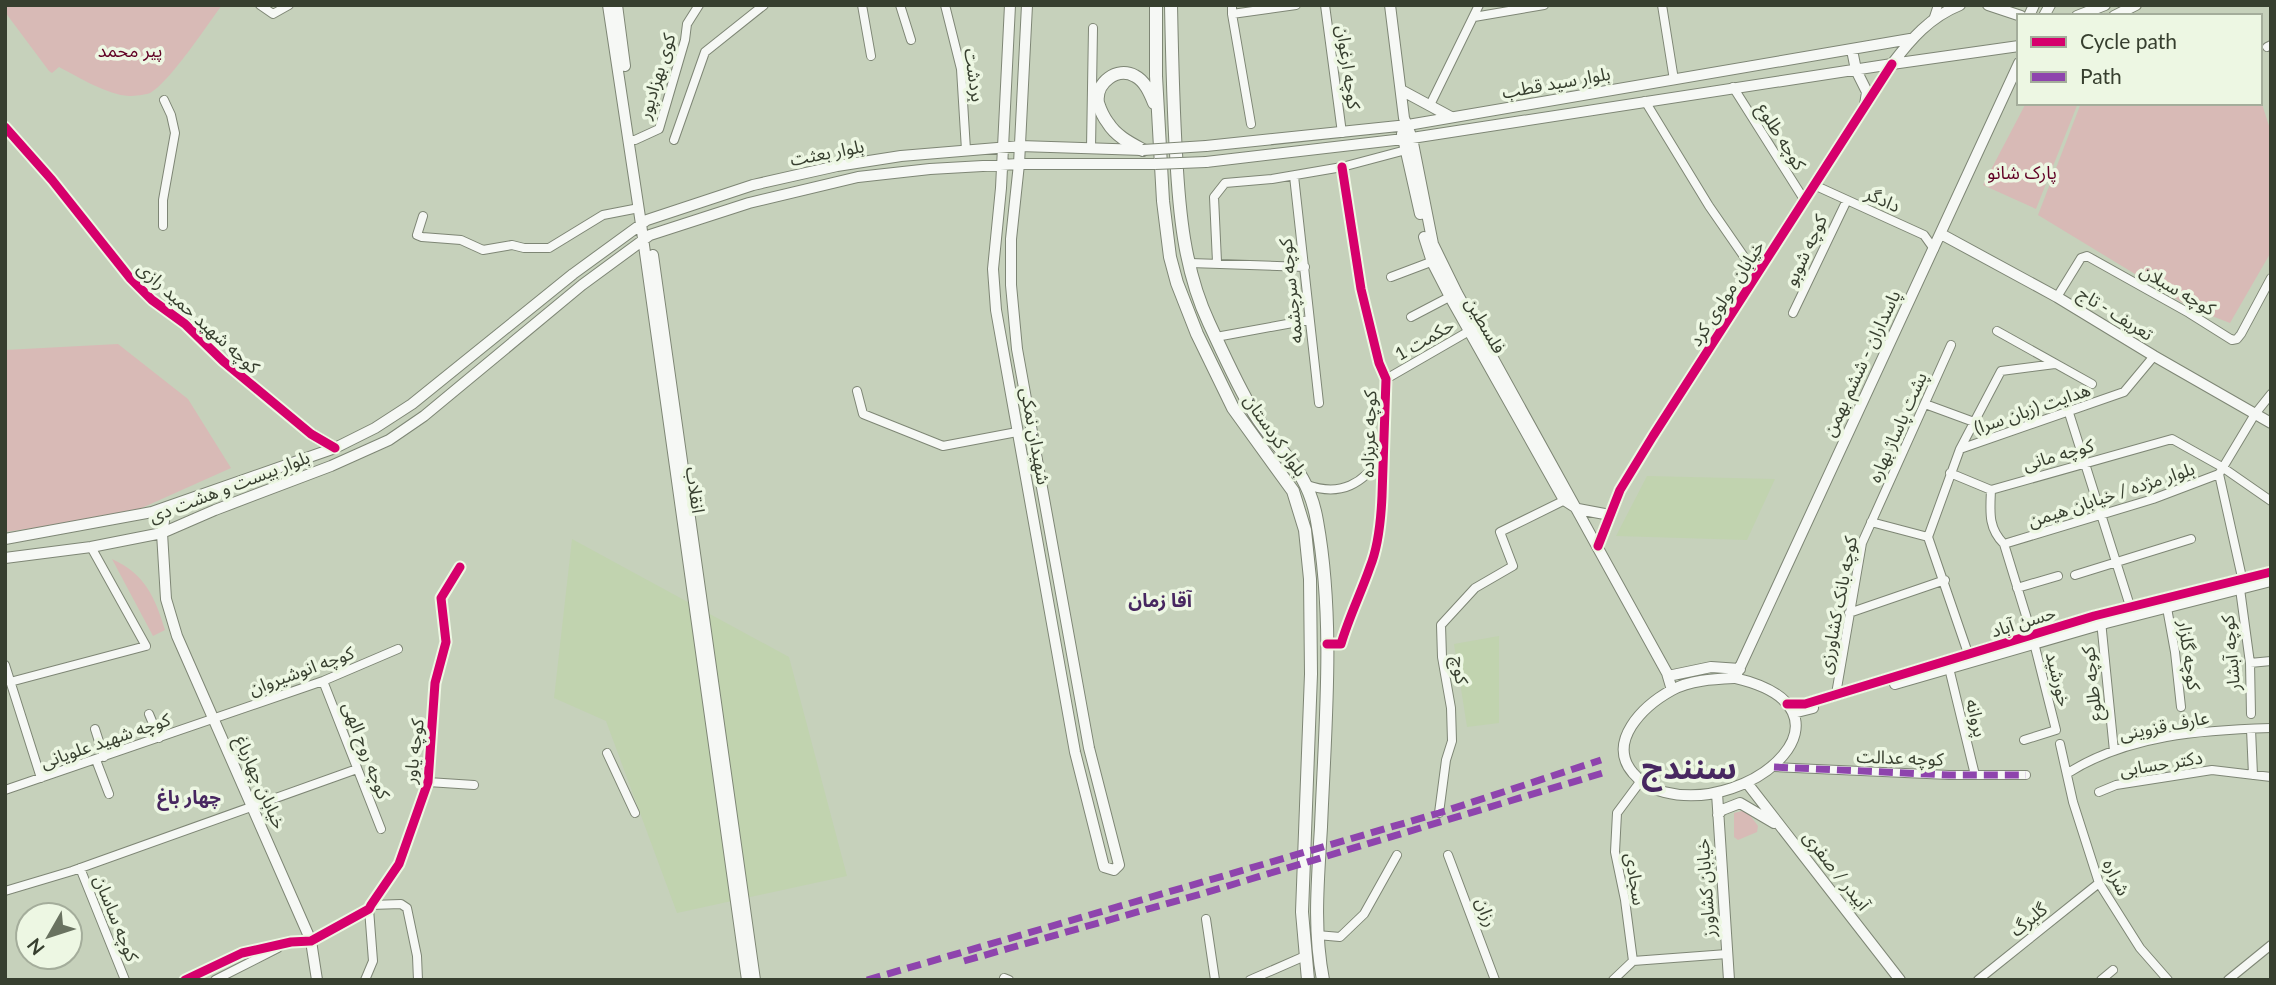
<svg xmlns="http://www.w3.org/2000/svg" width="2276" height="985" font-family="Lato,'Noto Sans Arabic',sans-serif">
	<style>
		.built { fill: #c1d3af }
		.green { fill: #d8bab6 }
		.lines { fill: none; stroke-linecap: round; stroke-linejoin: round }
		.street-casing { stroke: #7e8675; stroke-width: 10 }
		.secondary-casing { stroke: #7e8675; stroke-width: 12 }
		.primary-casing { stroke: #7e8675; stroke-width: 14 }
		.street { stroke: #f6f8f5; stroke-width: 8 }
		.secondary { stroke: #f6f8f5; stroke-width: 10 }
		.primary { stroke: #f6f8f5; stroke-width: 12 }
		.secondary-bridge-casing { stroke: #7e8675; stroke-width: 12; stroke-linecap: butt }
		.secondary-bridge { stroke: #f6f8f5; stroke-width: 10 }
		.quiet { stroke: #8e44ad; stroke-width: 7; stroke-dasharray: 14 7; stroke-linecap: butt }
		.cycleway-casing { stroke: #edf7e3; stroke-width: 13 }
		.cycleway { stroke: #d6006c; stroke-width: 9 }
		.labels { text-anchor: middle; dominant-baseline: central; stroke-width: 7; stroke-linejoin: round; paint-order: stroke }
		.park-label { font-size: 18px; fill: #610024; stroke: #edf7e3 }
		.street-label { font-size: 18px; fill: #373f2f; stroke: #edf7e3 }
		.neighbourhood-label { font-size: 19px; font-weight: bold; fill: #472760; stroke: #edf7e3 }
		.town-label { font-size: 32px; font-weight: bold; fill: #472760; stroke: #edf7e3 }
	</style>
	<rect width="100%" height="100%" fill="#c6d1bb"/>
	<path class="built" d="M1647,476L1775,479L1747,540L1616,536Z
		M572,539L789,657L847,876L677,913L606,721L554,698Z
		M1499,636V723L1467,727L1454,644Z"/>
	<path class="green" d="M5,5H222C208,24 169,83 150,93C145,95 135,96 129,96C108,95 78,77 59,67L52,73L49,71L5,12Z
		M2260,98L2271,132V252L2230,323L2191,308L2038,215L2081,103H2260Z
		M2026,103H2078L2036,209L1983,185Z
		M118,344L188,399L231,468L126,515L5,532V350Z
		M112,559C145,574 155,597 165,630L153,636Z
		M1746,810L1758,826L1757,832L1738,840L1734,837V813Z"/>
	<g class="lines">
		<g class="street-casing">
			<path id="street" d="M260,5L273,14L289,5
				M862,5L871,56
				M900,5L911,40
				M945,5L961,69L966,150
				M1232,5V14L1296,5
				M1325,5L1342,133
				M1662,5L1674,80
				M1232,14L1251,124
				M1474,17L1544,5
				M1933,20L1938,5
				M2267,47L2271,45
				M1733,87L1805,201
				M1645,101L1709,206L1756,274
				M1430,105L1479,5
				M629,140H635L659,129L685,40L687,24L699,5
				M674,140L705,52L764,5
				M1091,148L1093,28
				M1294,176L1319,403
				M1814,185L1924,235L1934,249
				M423,216L417,235L422,237L461,240L483,250L512,245L524,248H549L603,215L639,208
				M163,226V200L175,133L171,115L164,100
				M1217,262L1214,197L1225,183L1272,179L1342,167L1406,150
				M1190,263L1305,267
				M1391,277L1436,260
				M2057,297L2081,258L2087,256L2189,313L2232,340L2237,339L2241,334L2271,278
				M1793,313L1847,200
				M1411,317L1455,294
				M1997,331L2092,384
				M1216,337L1309,320
				M1386,379L1471,330
				M857,391L863,414L943,446L1017,432
				M1925,404L1974,422
				M2069,413L2130,606
				M1960,449L2001,371L2055,364
				M1950,473L1991,490L2172,439L2222,467L2271,501
				M2219,474L2243,582
				M1307,485C1341,497 1363,484 1383,455
				M1991,490C1990,512 1988,528 2004,544L2032,635L2056,730L2024,740
				M1871,522L1928,537
				M2004,544L2153,499L2219,474L2255,414L2271,394
				M2075,575L2191,539
				M2017,588L2058,576
				M2240,589L2250,663L2251,714
				M2167,608L2175,652L2181,707
				M1849,613L1945,580
				M2101,621L2114,751
				M1327,644H1341C1349,617 1361,593 1370,567C1379,545 1381,519 1382,496L1386,379L1379,363L1361,289L1342,167
				M1970,659L1928,537L1960,449L2124,392L2154,356
				M2250,663L2271,661
				M5,665L41,778
				M1949,668L1975,775
				M323,681L381,829
				M10,682L146,646L91,547
				M1836,694L1862,543L1951,345
				M149,714L159,738
				M95,729L104,757
				M2251,729L2253,775
				M2060,744L2073,802L2099,883L2140,948L2168,980
				M607,753L635,813
				M96,760L109,794
				M1774,767L1949,775H2026
				M2068,773C2128,735 2202,730 2271,728
				M428,782L474,785
				M5,790L323,681L398,649
				M2099,792L2116,785L2212,770L2271,777
				M1439,813L1446,760L1452,741L1451,708L1442,657L1441,625L1475,588L1513,566L1500,532L1567,499
				M1448,855L1495,980
				M80,868L125,980
				M5,891L72,871L357,769
				M371,905L401,904L407,908L417,956L418,980
				M1206,919L1215,980
				M1317,935L1340,937L1364,914L1397,855
				M1633,961L1625,900L1615,852L1617,813L1640,782
				M1633,961L1727,954
				M1004,978L1009,980
				M185,980L242,953L291,942L311,941L369,909L371,905L399,864L428,782L435,683L446,642L441,598L460,567
				M215,980L278,948
				M365,980L373,961L369,909
				M1250,980L1305,956
				M1613,980L1633,961
				M1978,980L2099,883
				M2101,980L2113,970
				M2228,980L2271,945"/>
		</g>
		<g class="secondary-casing">
			<path id="secondary" d="M608,5L641,224L747,980
				M617,5L625,66
				M1010,5L1001,188L993,269L996,310L1075,752L1104,867L1114,870L1119,865L1089,748L1017,349L1011,285V239L1019,164L1027,5
				M1390,5L1404,118L1412,138L1433,244L1457,293L1667,673L1672,690
				M1960,5C1930,17 1911,39 1892,64L2019,46
				M1988,5L2021,16
				M2029,16L2034,5
				M2044,16L2050,5
				M2077,16L2105,5
				M2114,16L2136,5
				M1852,50L1856,70L1867,92L1865,105
				M1401,90L1451,117
				M5,127L52,180L130,278L152,300L185,324L223,361L311,434L335,448
				M1402,134L1420,214
				M1206,146L1408,125L1910,39
				M1206,162L1412,138L1892,64
				M1941,234L2057,297L2154,356L2271,423
				M1424,237L1432,262L1450,297L1564,500L1578,509L1610,515
				M653,255L755,980
				M152,512L159,515L164,521L162,533L166,599L177,636L311,941L317,980
				M5,539L152,512L335,448L375,428L412,404L573,274L647,220L753,185L837,166L901,156L1020,146L1143,150
				M1598,546L1620,490L1653,436L1892,64
				M5,558L91,547L162,533L215,510L331,466L389,440L424,416L582,285L650,235L749,203L858,177L930,169L1019,164H1155
				M1668,676L1711,667L1740,669
				M1735,678L2019,63
				M1735,678C1868,709 1754,815 1664,792C1651,789 1642,784 1633,773C1606,742 1643,706 1672,690C1690,680 1714,679 1735,678Z
				M1895,684L2106,623L2271,581
				M1787,704H1805L2094,616L2271,572
				M1793,713L1813,708
				M1747,783L1900,980
				M1717,793L1729,980
				M1718,815L1722,810L1740,803L1774,823"/>
		</g>
		<g class="primary-casing">
			<path id="primary" d="M1156,5V76L1163,201L1170,257L1177,283L1197,334L1233,408L1293,491L1305,530L1310,579L1311,674L1302,912L1308,980
				M1171,5C1172,55 1173,104 1176,153C1179,211 1184,270 1209,323C1223,353 1237,385 1254,413C1280,455 1308,468 1317,521C1335,621 1325,726 1321,827C1318,879 1313,928 1323,980
				M1143,150C1130,143 1116,136 1108,123C1104,118 1100,109 1098,103C1095,83 1117,66 1135,76C1145,81 1150,93 1154,103"/>
		</g>
		<use href="#street" class="street"/>
		<use href="#secondary" class="secondary"/>
		<use href="#primary" class="primary"/>
		<g class="secondary-bridge-casing">
			<path id="secondary-bridge" d="M1143,150L1206,146
				M1155,164L1206,162"/>
		</g>
		<use href="#secondary-bridge" class="secondary-bridge"/>
		<path class="quiet" d="M1774,767L1949,775H2026
			M964,961L1201,894L1606,772
			M867,980L1439,813L1601,760"/>
		<g class="cycleway-casing">
			<path id="cycleway" d="M5,127L52,180L130,278L152,300L185,324L223,361L311,434L335,448
				M1598,546L1620,490L1653,436L1892,64
				M1327,644H1341C1349,617 1361,593 1370,567C1379,545 1381,519 1382,496L1386,379L1379,363L1361,289L1342,167
				M1787,704H1805L2094,616L2271,572
				M185,980L242,953L291,942L311,941L369,909L371,905L399,864L428,782L435,683L446,642L441,598L460,567"/>
		</g>
		<use href="#cycleway" class="cycleway"/>
	</g>
	<g class="labels">
		<g class="park-label">
			<text x="130" y="50">پیر محمد</text>
			<text x="2022" y="172">پارک شانو</text>
		</g>
		<g class="street-label">
			<text transform="translate(1349 67) rotate(82)">کوچه ارغوان</text>
			<text transform="translate(975 75) rotate(82)">بردشت</text>
			<text transform="translate(656 76) rotate(-73)">کوی بهزادپور</text>
			<text transform="translate(1556 82) rotate(-10)">بلوار سید قطب</text>
			<text transform="translate(1782 136) rotate(58)">کوچه طلوع</text>
			<text transform="translate(827 152) rotate(-11)">بلوار بعثت</text>
			<text transform="translate(1883 199) rotate(24)">دادگر</text>
			<text transform="translate(1805 250) rotate(-65)">کوچه شوبو</text>
			<text transform="translate(2178 289) rotate(30)">کوچه سبلان</text>
			<text transform="translate(1290 291) rotate(-96)">کوچه سرچشمه</text>
			<text transform="translate(1726 293) rotate(-57)">خیابان مولوی کرد</text>
			<text transform="translate(2116 313) rotate(32)">تعریف - تاج</text>
			<text transform="translate(199 317) rotate(42)">کوچه شهید حمید رازی</text>
			<text transform="translate(1486 325) rotate(60)">فلسطین</text>
			<text transform="translate(1424 339) rotate(-30)">حکمت 1</text>
			<text transform="translate(1861 363) rotate(-65)">پاسداران - ششم بهمن</text>
			<text transform="translate(2032 408) rotate(-19)">هدایت (زبان سرا)</text>
			<text transform="translate(1897 427) rotate(-66)">پشت پاساژ بهاره</text>
			<text transform="translate(1368 434) rotate(-88)">کوچه عربزاده</text>
			<text transform="translate(1276 435) rotate(55)">بلوار کردستان</text>
			<text transform="translate(1036 436) rotate(80)">شهیدان نمکی</text>
			<text transform="translate(2058 454) rotate(-16)">کوچه مانی</text>
			<text transform="translate(229 486) rotate(-21)">بلوار بیست و هشت دی</text>
			<text transform="translate(696 490) rotate(82)">انقلاب</text>
			<text transform="translate(2111 494) rotate(-18)">بلوار مژده / خیابان هیمن</text>
			<text transform="translate(1837 605) rotate(-79)">کوچه بانک کشاورزی</text>
			<text transform="translate(2023 621) rotate(-17)">حسن آباد</text>
			<text transform="translate(2230 653) rotate(-95)">کوچه آبشار</text>
			<text transform="translate(2190 655) rotate(82)">کوچه گلزار</text>
			<text transform="translate(301 670) rotate(-20)">کوچه انوشیروان</text>
			<text transform="translate(1461 670) rotate(82)">کوچ</text>
			<text transform="translate(2059 679) rotate(76)">خورشید</text>
			<text transform="translate(2091 684) rotate(-96)">کوچه طلوع</text>
			<text transform="translate(1977 718) rotate(77)">پروانه</text>
			<text transform="translate(2164 725) rotate(-11)">عارف قزوینی</text>
			<text transform="translate(105 740) rotate(-19)">کوچه شهید علویانی</text>
			<text transform="translate(367 750) rotate(69)">کوچه روح الهی</text>
			<text transform="translate(413 751) rotate(-83)">کوچه یاور</text>
			<text transform="translate(1900 757) rotate(2)">کوچه عدالت</text>
			<text transform="translate(2161 763) rotate(-9)">دکتر حسابی</text>
			<text transform="translate(261 782) rotate(66)">خیابان چهارباغ</text>
			<text transform="translate(1837 870) rotate(52)">آبیدر / صفری</text>
			<text transform="translate(2117 877) rotate(64)">شراره</text>
			<text transform="translate(1636 879) rotate(81)">سجادی</text>
			<text transform="translate(1705 888) rotate(-94)">خیابان کشاورز</text>
			<text transform="translate(1487 912) rotate(70)">رزان</text>
			<text transform="translate(117 918) rotate(68)">کوچه ساسان</text>
			<text transform="translate(2028 919) rotate(-39)">گلبرگ</text>
		</g>
		<g class="neighbourhood-label">
			<text x="1160" y="599">آقا زمان</text>
			<text x="189" y="796">چهار باغ</text>
		</g>
		<g class="town-label">
			<text x="1689" y="766">سنندج</text>
		</g>
	</g>
	<rect width="2276" height="985" fill="none" stroke="#373f2f" stroke-width="14"/>
	<rect x="2017" y="14" width="245" height="91" fill="#edf7e3" stroke="#a4ad9b" stroke-width="2"/>
	<rect x="2031" y="37" width="35" height="10" fill="#d6006c" stroke="#a4ad9b" stroke-width="2"/>
	<text x="2080" y="49" font-size="21" fill="#373f2f">Cycle path</text>
	<rect x="2031" y="72" width="35" height="10" fill="#8e44ad" stroke="#a4ad9b" stroke-width="2"/>
	<text x="2080" y="84" font-size="21" fill="#373f2f">Path</text>
	<g transform="translate(49 936) rotate(231)"><circle r="33" fill="#edf7e3" stroke="#a4ad9b" stroke-width="2"/>
	<path d="M0-5L12 26L0 18L-12 26Z" fill="#697260"/>
	<text y="-10" font-size="19" font-weight="bold" text-anchor="middle" fill="#373f2f">N</text>
	</g>
</svg>
